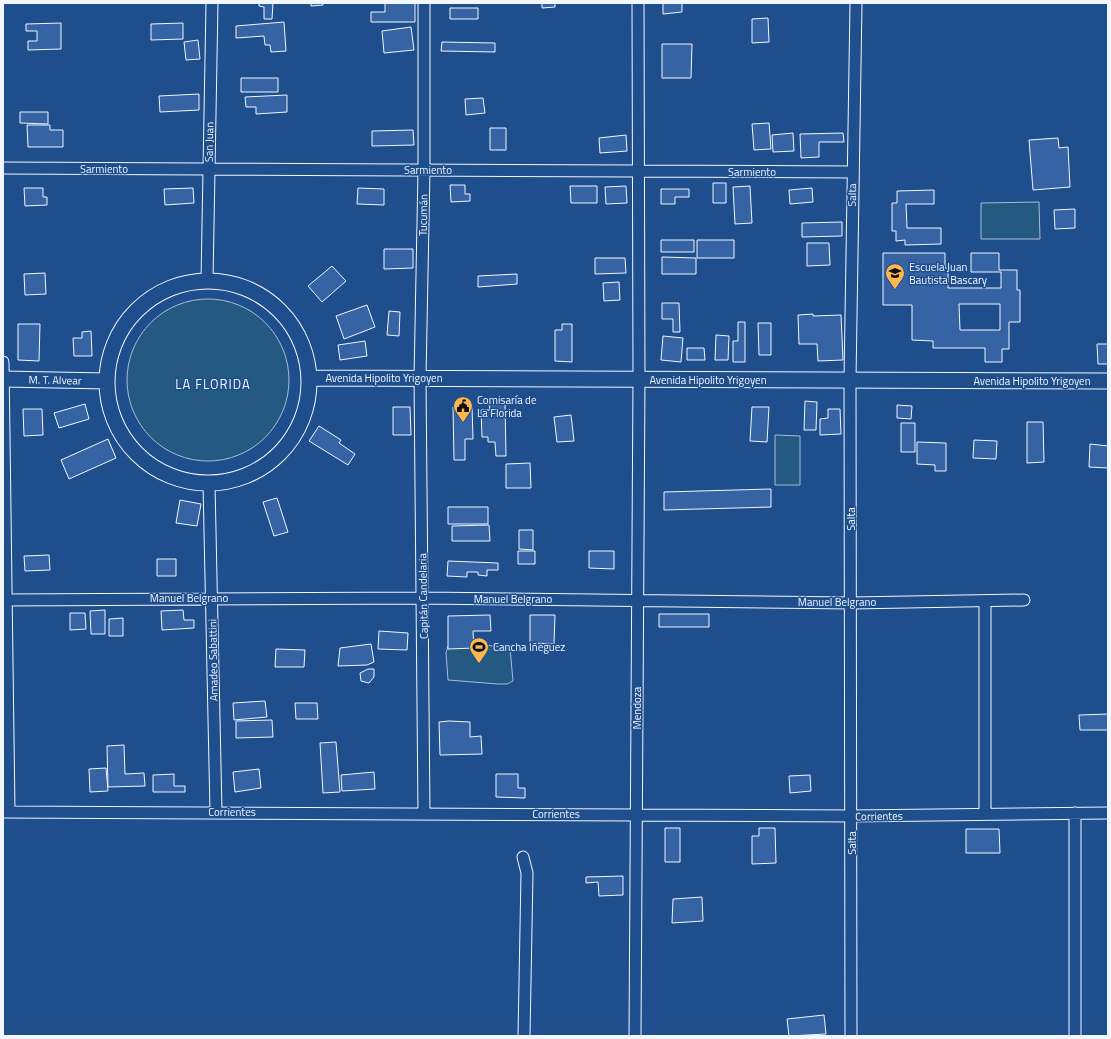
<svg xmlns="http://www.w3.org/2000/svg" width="1111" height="1039" font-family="'Titillium Web',sans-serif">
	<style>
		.green { fill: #245a82; stroke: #a8bbd7 }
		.building { fill: #3563a3; stroke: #f2f6ff; fill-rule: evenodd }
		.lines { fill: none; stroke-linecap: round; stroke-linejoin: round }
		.street-casing { stroke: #f2f6ff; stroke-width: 13 }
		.secondary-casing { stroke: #f2f6ff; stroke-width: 17 }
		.street { stroke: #1f4e8c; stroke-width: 11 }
		.secondary { stroke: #1f4e8c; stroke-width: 15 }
		.labels { text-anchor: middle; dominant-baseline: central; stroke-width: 3; stroke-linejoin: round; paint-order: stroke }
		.street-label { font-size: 11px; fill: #f2f6ff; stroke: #1f4e8c }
		.poi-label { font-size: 11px; fill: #f2f6ff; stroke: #1f4e8c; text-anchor: start }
		.quarter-label { font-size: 13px; letter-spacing: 1px; fill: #f2f6ff; stroke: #1f4e8c }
	</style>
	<rect width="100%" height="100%" fill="#1f4e8c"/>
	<path class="green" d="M1039,202L1040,239H981V203Z
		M127 380a81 81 0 1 1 162 0a81 81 0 1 1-162 0Z
		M775,435L800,436V485H775Z
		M477,644L510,648L513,681L507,684H498L448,680L446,653L448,646Z"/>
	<path class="building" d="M259,3H273L272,19H264V7L259,6Z
		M311,3H323V5L311,6Z
		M385,3H415V22H371V12H385Z
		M542,3H555V7L542,8Z
		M663,3H682V12L663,14Z
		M450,8H478V19H450Z
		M768,18L769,42L752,43V19Z
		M284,22L286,51L271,52L270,45H265L264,36L236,38V26Z
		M61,23V49L28,50V41H37V31H26V24Z
		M183,23V39L151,40V24Z
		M411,27L414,50L384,53L382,31Z
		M198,40L200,59L186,60L184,42Z
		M442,42L495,43V52L441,51Z
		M662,44H692L691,78H662Z
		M241,78H278V92H241Z
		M199,94V110L160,112L159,96Z
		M287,95V112L256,114V107H246L245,97Z
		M483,98L485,113L466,115L465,99Z
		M20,112H48V124L20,123Z
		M769,123L771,149L754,150L752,124Z
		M27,125H50V130H63V147H28Z
		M490,128H506V150H490Z
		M413,130L414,145L372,146V131Z
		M793,133L794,151L773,152L772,135Z
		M843,133L844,142H819V157L801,158L800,134Z
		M626,135L627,151L600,153L599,138Z
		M1058,138L1059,148L1068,147L1070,187L1033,190L1029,140Z
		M713,183H726V203H713Z
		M450,185H465V194H470V201L451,202Z
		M570,186H597V203H571Z
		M626,186L627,203L606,204L605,187Z
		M750,186L752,223L735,224L733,187Z
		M24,188H43V197H47V205L25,206Z
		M193,188L194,203L165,205L164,189Z
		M358,188L384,189V205L357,204Z
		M812,188L813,202L790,204L789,190Z
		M661,189H689V197H675V204H661Z
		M934,190V204H906L907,228H941V244L905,245V240L896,241V231H892V203H897V191Z
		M1075,209V228L1055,229L1054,210Z
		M842,222V236L802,237V223Z
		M661,240H694V252H661Z
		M697,240H734V258H697Z
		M807,243H829L830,265L807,266Z
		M384,249H413V268L384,269Z
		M883,253H945V268H948V288H1001V272H971V253H999V270H1017V290H1020V322H1009V349H1002V362H985V348H933V341L912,340V305H883ZM959,304H1000V330H960Z
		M662,257L696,258V274H662Z
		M595,258H625L626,273L595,274Z
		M332,266L346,281L322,302L308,286Z
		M45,273L46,294L25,295L24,274Z
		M517,274V284L478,287V276Z
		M619,282L620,300L604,301L603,283Z
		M662,303H679L680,332H673V319H662Z
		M367,305L375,327L344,339L336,316Z
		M389,311L400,312L399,336L387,335Z
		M813,314V316L841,315L843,360L818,361L817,344H799L798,315Z
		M738,322H745V362H733V341H738Z
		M758,323H771V355H759Z
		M18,324H40L39,361L18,360Z
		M562,324H572V362L555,361V330H562Z
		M91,331L92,356H74L73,338H82V332Z
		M716,335L729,336L728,360H715Z
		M663,336L683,338L681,362L661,360Z
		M365,341L367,356L340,360L338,345Z
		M1097,344H1108V364H1098Z
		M687,348H704L705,360H687Z
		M805,401L817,402L816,430H804Z
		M489,403H505L506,456H496L495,442H488V437H482L481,410H490Z
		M85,404L89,419L59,428L54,413Z
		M897,405L912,406L911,419L897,418Z
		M472,406L473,439H465V460H454L453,407Z
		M393,407H410L411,435H393Z
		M752,407H769L767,442L750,441Z
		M23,409H42L43,435L24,436Z
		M828,409H840L841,434L820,435V419L828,418Z
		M571,415L574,441L557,442L554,417Z
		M1027,422H1043L1044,462L1027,463Z
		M901,423H915V452H901Z
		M319,426L341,440L339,443L355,454L348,465L309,441Z
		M108,439L116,458L69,479L61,460Z
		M974,440L997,441L996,459L973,458Z
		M917,442L946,443V471H935V465L917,464Z
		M1090,444L1108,446V468L1089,467Z
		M530,463L531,488H506V464Z
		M771,489V507L664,510V492Z
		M277,498L288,532L274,536L263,502Z
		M180,500L201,504L197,526L176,523Z
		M448,507H488V524H448Z
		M489,525L490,541H452V526Z
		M519,530H533V550L519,549Z
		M518,551H535V564H518Z
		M589,551H614V569L589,568Z
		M49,555L50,570L25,571L24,556Z
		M157,559H176V576H157Z
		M448,561L498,563V570H487V576L478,575V572H467V577L447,576Z
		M105,610V634H91L90,611Z
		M183,610L184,620H194V628L162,630L161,611Z
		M70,613H85L86,629L70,630Z
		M659,614H709V627H659Z
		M490,615L491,631H473L474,648L448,649V616Z
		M530,615H555L554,644L530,643Z
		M123,618V636H109V619Z
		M379,631L408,633L407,650L378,649Z
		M371,644L374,662L367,665L338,666L340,648Z
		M276,649L305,650L304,667H275Z
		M368,669H374V677L369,683L361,681L360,673Z
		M265,701L267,717L234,720L233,703Z
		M295,703H317L318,719H296Z
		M1108,714V730H1080L1079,715Z
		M272,720L273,737L236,738V721Z
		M449,721L470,722V737L481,736L482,754L440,755L439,722Z
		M336,742L340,792L323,793L320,743Z
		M124,745L125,774L144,773L145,786L108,787L107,746Z
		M106,768L108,791L90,792L89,769Z
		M259,769L261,788L235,792L233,772Z
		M374,772L375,789L342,791L341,775Z
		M174,774V786H185V792H153V775Z
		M496,774H518V788H525V798L496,797Z
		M810,775L811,791L790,793L789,776Z
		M665,828H680V862H665Z
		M759,828H775L776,863L752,864V836H759Z
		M966,829H999L1000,853H966Z
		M623,876V895L599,896L598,882L586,883V877Z
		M702,897L703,921L672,923L673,899Z
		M824,1015L826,1034L789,1036L787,1019Z"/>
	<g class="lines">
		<g class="street-casing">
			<path id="street" d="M3,168L853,172
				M207,281L212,3
				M3,362L9,812
				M209,484L216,812
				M3,600L423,598L852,603L1024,600
				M3,812L852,816L1108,813
				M1075,813V1036
				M424,814L420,378L424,170V3
				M985,814V602
				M523,857L527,873L524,1036
				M635,1036L639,379L638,3
				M851,1036L850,380L856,3"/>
		</g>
		<g class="secondary-casing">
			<path id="secondary" d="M107 382a101 101 0 1 1 202 0a101 101 0 1 1-202 0Z
				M309,378L1108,381
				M3,379L107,381"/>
		</g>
		<use href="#street" class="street"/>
		<use href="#secondary" class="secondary"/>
	</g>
	<defs>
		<g id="school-pin" transform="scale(1)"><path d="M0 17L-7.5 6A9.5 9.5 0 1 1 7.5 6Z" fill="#ffb74d" stroke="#1f4e8c"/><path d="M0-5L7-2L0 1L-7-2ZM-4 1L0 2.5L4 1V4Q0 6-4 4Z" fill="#111"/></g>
		<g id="civic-pin" transform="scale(1)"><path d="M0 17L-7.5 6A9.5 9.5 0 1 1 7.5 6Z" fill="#ffb74d" stroke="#1f4e8c"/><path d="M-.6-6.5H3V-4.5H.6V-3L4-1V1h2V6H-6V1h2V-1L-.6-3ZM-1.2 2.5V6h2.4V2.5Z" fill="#111"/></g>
		<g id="stadium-pin" transform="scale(1)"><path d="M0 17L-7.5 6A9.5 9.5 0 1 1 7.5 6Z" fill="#ffb74d" stroke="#1f4e8c"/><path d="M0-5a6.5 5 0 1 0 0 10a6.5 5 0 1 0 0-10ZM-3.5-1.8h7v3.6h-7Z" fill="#111"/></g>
	</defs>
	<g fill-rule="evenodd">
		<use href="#school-pin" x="895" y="273"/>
		<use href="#civic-pin" x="463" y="406"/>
		<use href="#stadium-pin" x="479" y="647"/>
	</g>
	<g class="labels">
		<g class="street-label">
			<text transform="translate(209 142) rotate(-89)">San Juan</text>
			<text x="104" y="169">Sarmiento</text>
			<text x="428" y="170">Sarmiento</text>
			<text x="752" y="172">Sarmiento</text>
			<text transform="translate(852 195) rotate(-89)">Salta</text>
			<text transform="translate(423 215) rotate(-89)">Tucumán</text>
			<text x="384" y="378">Avenida Hipolito Yrigoyen</text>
			<text transform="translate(55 380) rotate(1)">M. T. Alvear</text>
			<text x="708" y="380">Avenida Hipolito Yrigoyen</text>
			<text x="1032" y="381">Avenida Hipolito Yrigoyen</text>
			<text transform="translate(851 519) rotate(-90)">Salta</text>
			<text transform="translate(423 596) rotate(-91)">Capitán Candelaria</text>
			<text x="189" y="598">Manuel Belgrano</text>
			<text x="513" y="599">Manuel Belgrano</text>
			<text x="837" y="602">Manuel Belgrano</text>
			<text transform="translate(213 660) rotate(-91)">Amadeo Sabattini</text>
			<text transform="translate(637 708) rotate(-90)">Mendoza</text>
			<text x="232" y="812">Corrientes</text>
			<text x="556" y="814">Corrientes</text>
			<text transform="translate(879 816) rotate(-1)">Corrientes</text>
			<text transform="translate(852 843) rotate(-90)">Salta</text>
		</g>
		<g class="poi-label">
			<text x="909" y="267">Escuela Juan<tspan x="909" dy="13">Bautista Bascary</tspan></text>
			<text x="477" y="400">Comisaría de<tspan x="477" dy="13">La Florida</tspan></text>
			<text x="493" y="647">Cancha Iñeguez</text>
		</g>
		<g class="quarter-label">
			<text x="213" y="384">LA FLORIDA</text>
		</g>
	</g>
	<rect width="1111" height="1039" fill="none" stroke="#f2f6ff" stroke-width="8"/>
</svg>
